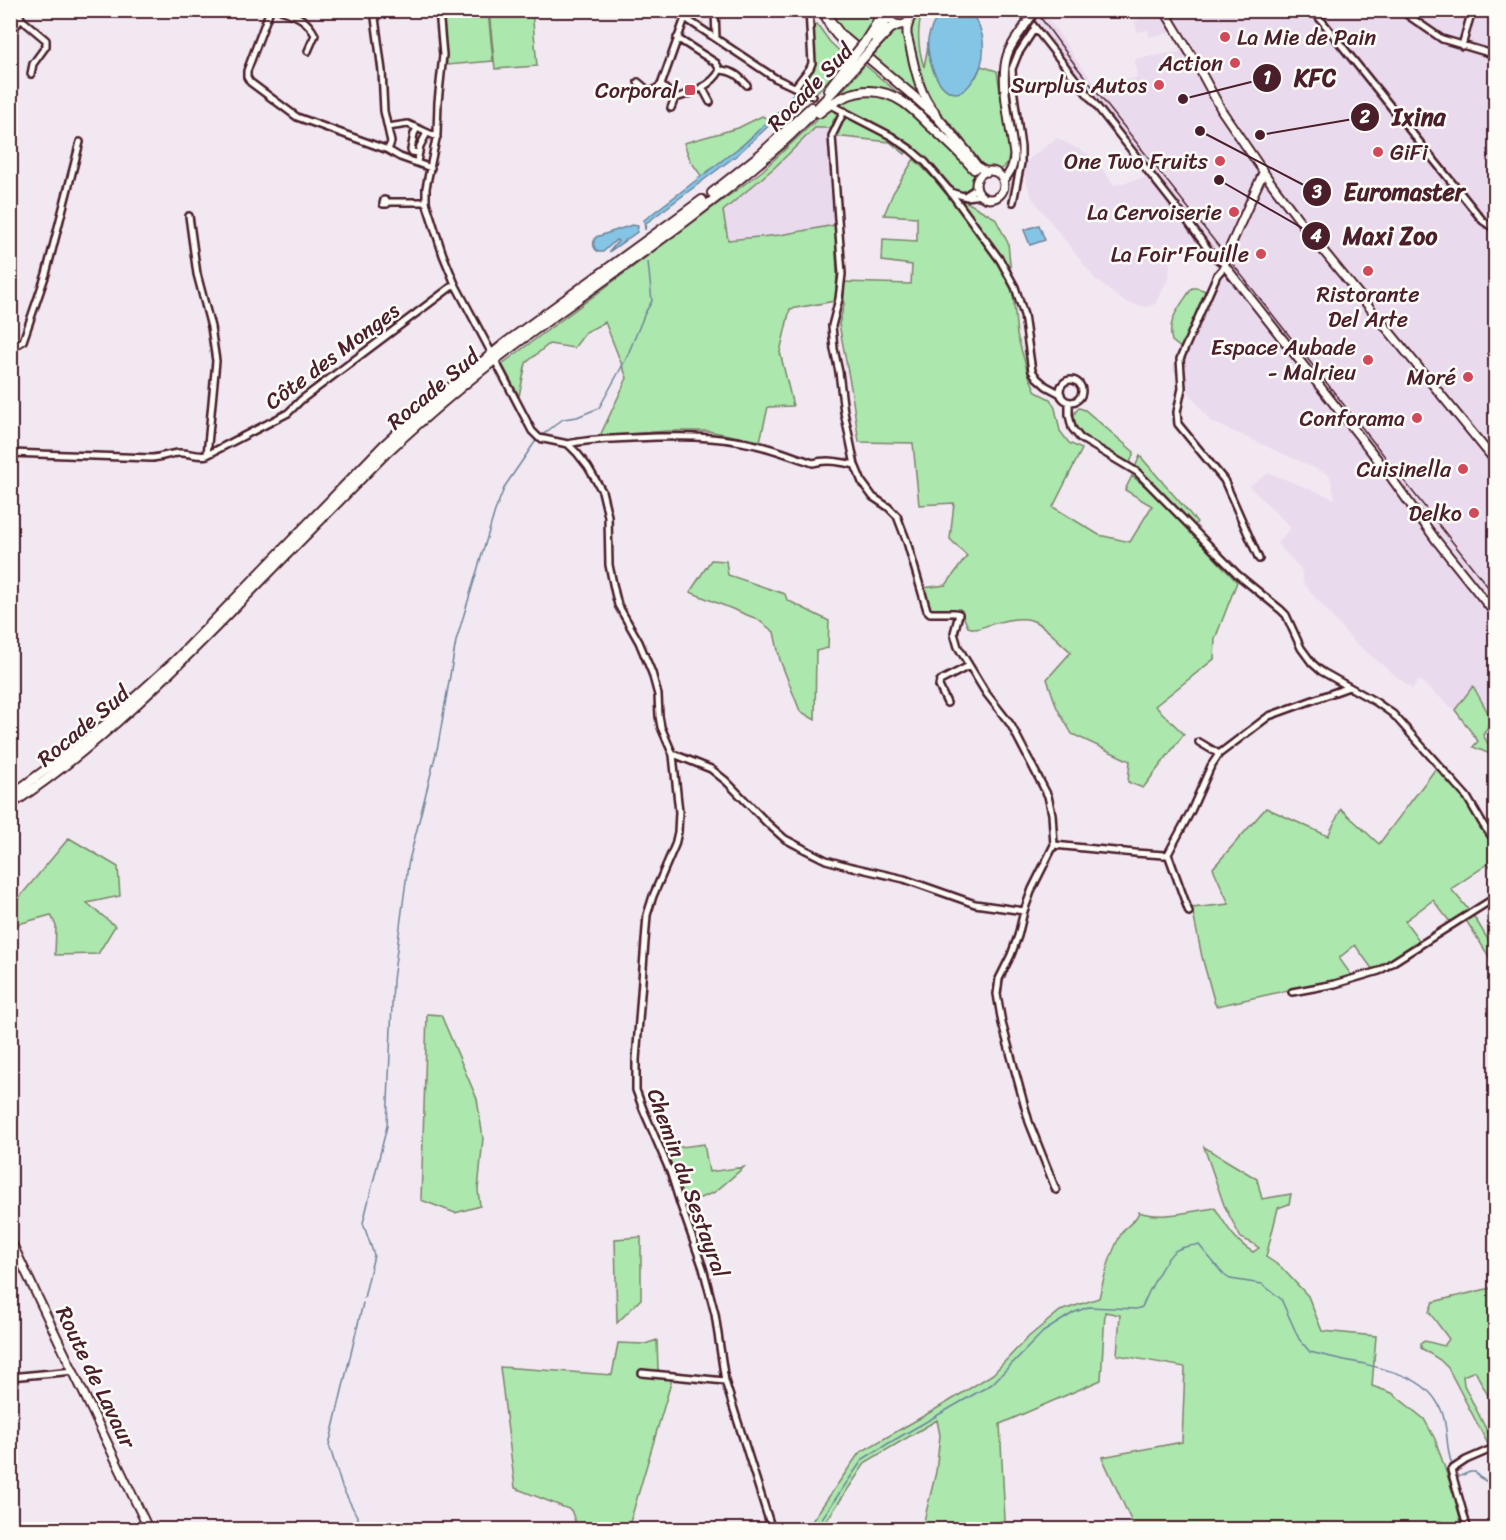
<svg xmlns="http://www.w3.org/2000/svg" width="1506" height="1540" font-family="Sriracha,sans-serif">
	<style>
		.built { fill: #eadaed }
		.green { fill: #ace7ad; stroke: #7b836c; stroke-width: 1.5 }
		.water { fill: #84c5e5; stroke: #6d839b; stroke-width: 1.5 }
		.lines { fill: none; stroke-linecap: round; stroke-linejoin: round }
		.stream { stroke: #6d839b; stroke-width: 1.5 }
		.minor-casing { stroke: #4a1f2b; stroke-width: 10 }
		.major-casing { stroke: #4a1f2b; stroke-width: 11 }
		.highway-casing { stroke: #4a1f2b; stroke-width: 12 }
		.minor { stroke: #fdfcf7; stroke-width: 5 }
		.major { stroke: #fdfcf7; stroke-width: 7 }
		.highway { stroke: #fdfcf7; stroke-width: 8 }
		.rail { stroke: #4a1f2b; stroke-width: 1.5 }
		.major-bridge-casing { stroke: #4a1f2b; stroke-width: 11; stroke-linecap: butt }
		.highway-bridge-casing { stroke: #4a1f2b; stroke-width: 12; stroke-linecap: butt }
		.major-bridge { stroke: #fdfcf7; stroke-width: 7 }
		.highway-bridge { stroke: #fdfcf7; stroke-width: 8 }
		.poi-dot { fill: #d1495b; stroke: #fdfcf7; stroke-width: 2 }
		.labels { text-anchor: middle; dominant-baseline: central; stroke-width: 5; stroke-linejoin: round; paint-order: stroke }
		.poi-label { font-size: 22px; fill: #4a1f2b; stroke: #fdfcf7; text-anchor: end }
		.street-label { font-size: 22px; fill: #4a1f2b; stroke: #fdfcf7 }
		.leader { fill: none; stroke: #4a1f2b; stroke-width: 2 }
		.callout-dot { fill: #4a1f2b; stroke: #fdfcf7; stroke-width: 2 }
		.mark-label { font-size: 18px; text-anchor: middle; font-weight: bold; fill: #fff }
		.callout-label { font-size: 24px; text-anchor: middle; font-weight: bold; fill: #4a1f2b; stroke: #fdfcf7; stroke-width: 5; stroke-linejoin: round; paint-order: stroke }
	</style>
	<rect width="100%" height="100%" fill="#f2e8f1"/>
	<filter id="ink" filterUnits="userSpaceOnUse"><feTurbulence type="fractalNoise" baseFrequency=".0167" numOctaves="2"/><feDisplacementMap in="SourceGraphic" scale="12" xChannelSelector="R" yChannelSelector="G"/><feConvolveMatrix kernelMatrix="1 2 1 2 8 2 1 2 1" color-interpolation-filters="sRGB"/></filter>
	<g filter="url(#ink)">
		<path class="built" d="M1026,11H1061L1045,15L1056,29L1079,64L1097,85L1137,78L1135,59L1178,52L1183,48L1174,32L1149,37L1148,30L1137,32L1135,21L1139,20L1138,11H1495V755L1483,735L1473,686L1455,710L1419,680L1412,689L1352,640L1304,584L1301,569L1277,543L1291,528L1249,486L1269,473L1335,499L1330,475L1210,421L1172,369L1213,276L1217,264L1211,260L1175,253L1170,255L1169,277L1155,304L1147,307L1125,302L1096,280L1032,198L1021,165L1057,138L1092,156L1114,185L1156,175L1139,156Z
			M815,128H830L835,225L780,235L727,240L723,211L775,167Z"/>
		<path class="green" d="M832,10L878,11L875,20L859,46C846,35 836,28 832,10Z
			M442,11H488L493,61L447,65Z
			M489,11H532L537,66L495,69Z
			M917,11H923C916,29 918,48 924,67L928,46C930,65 934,80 950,91L976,77L981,66L997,71L1000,92L1004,97C1006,111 1020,168 997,170C993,170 987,168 983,166L958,132L937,109L928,97L909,34L911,23L916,17Z
			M817,24L830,42L848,59L816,93L806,89L802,83L804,79L814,66L812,26Z
			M899,28H904L922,96L920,97L872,57L893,31Z
			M865,65L925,116L938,128L906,102L855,90L843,93L842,91Z
			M866,95L882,96L895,101C908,110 974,166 975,177C976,186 969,191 961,193C948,189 943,177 935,167C907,138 871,121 836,103L846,97Z
			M829,108C834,111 838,113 837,119H834L830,128H815L775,167L723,211L728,240L780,235L835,225L837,275L835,301L790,309L780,352L793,406L768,407L760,441L708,431H667L600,436L627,378L605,322L586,332L574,348L549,344L526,363L519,396L502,364L762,171Z
			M762,116L770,120L745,143L702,177L690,160L684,143L738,128Z
			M846,117L879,132L907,150L905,154L890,142L834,136L844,118Z
			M914,159L936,181L945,193L954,199L965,201L995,218L1008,243L1017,335L1028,373L1036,392L1050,399L1055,408L1060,431L1069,443L1082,449L1053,507L1099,535L1130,542L1152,506L1125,490L1132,476L1157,496L1237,582L1215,639L1214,659L1155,706L1184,734L1143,788L1128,782L1130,761L1072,734L1057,708L1047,679L1071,652C1060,643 1044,624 1031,620C1016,615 990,625 976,629L968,627L960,609L930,611L923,588L946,585L967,556L950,539L954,503L919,505L913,443L859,442L851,388L839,324L844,305V282L911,284L912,265L882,261L883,239L917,241V217L884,215L893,193Z
			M1192,288H1197L1206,291L1181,348L1172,341C1166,320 1181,305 1192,288Z
			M1079,408L1085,410L1134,452L1130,463C1116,455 1055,429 1079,408Z
			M1140,456L1197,522L1194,526L1135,467Z
			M711,560L726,561L728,575L785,594L787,600L829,621L828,648L816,651L815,720L800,711L780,660L774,632L757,619L690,592Z
			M1473,686L1492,720L1483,735L1495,756L1473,747L1478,741L1455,710Z
			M1437,767L1460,791L1476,819L1495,846V872L1488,864L1451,889L1473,915L1495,951V966L1462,914L1450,922L1433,900L1405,921L1419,940L1379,967L1373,970L1355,945L1339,958L1352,976L1217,1006L1215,1004L1202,957L1192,908L1229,904L1213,868L1266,808L1328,836L1341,809L1379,844Z
			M69,838L118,867L120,896L87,903L115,926L98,954L55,955L56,926L51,915L11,926V911L12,906Z
			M427,1014L441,1015L477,1099L483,1138L478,1190L480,1206L455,1213L421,1200Z
			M704,1144L709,1172L744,1167L715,1192L700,1198L682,1201L674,1173L665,1149Z
			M1204,1147L1257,1179L1262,1199L1291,1194L1289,1204L1278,1208L1266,1257L1281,1267L1308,1296L1322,1331L1376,1336L1372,1386L1392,1393L1424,1419L1435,1439L1463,1522L1452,1528L1440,1521L1430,1523L1427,1530L1135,1529L1102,1457L1182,1442L1185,1367L1117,1355L1120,1315L1105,1312L1101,1380L1000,1424L1005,1520L975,1529H922L936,1472L940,1435L937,1420L866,1462L821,1529L806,1530L859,1453L948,1402L993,1374L1026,1339L1060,1311L1099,1298C1104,1276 1110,1254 1121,1234C1126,1224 1134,1225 1139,1212C1164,1220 1190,1211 1215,1208C1226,1225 1235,1242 1253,1252L1259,1248L1252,1243L1241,1238L1224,1205Z
			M641,1237V1299L617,1323L615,1239Z
			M1495,1287V1409L1475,1371L1463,1376L1464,1385L1488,1433L1495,1439V1443L1489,1446L1448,1368L1440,1360L1421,1348V1343L1425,1341L1444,1346L1449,1339L1429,1312L1433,1302Z
			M657,1340L658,1370L673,1376L628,1529H578L571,1510L515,1488L500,1367L612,1375L618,1343L645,1344Z"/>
		<path class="water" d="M943,11H968C988,29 988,63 971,83C967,88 963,93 956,93C936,92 926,55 928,39C930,29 936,18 943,11Z
			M794,93L798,94L801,96L799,102L775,120L737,155L649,221L646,223L645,230L644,220L745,143L788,103L789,98Z
			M632,225L638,226L637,232L609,252L618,241L616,240L603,252H599C593,249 592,242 596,237Z
			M1039,225L1045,240L1030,245L1024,230Z"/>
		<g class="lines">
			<path class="stream" d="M541,436L563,419L577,417L599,408L626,359L645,313L652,301L648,262
				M364,1298L374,1255L363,1223L387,1126L393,980L408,865L438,745L456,641L495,511L505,486L537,439
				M363,1303L329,1445L342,1487L364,1530
				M1454,1470L1471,1530
				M1458,1477L1470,1472H1475L1479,1477L1496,1487
				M814,1530L863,1459L889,1443L992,1384L1043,1332L1073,1313L1088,1307L1136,1309L1142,1307C1148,1293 1164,1259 1175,1251C1181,1247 1192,1245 1199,1245L1224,1275L1230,1279L1262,1284L1281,1299L1299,1339L1310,1352C1326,1356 1343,1360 1360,1363C1393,1371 1431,1378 1443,1415C1448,1431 1446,1449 1452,1465"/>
			<g class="minor-casing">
				<path id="minor" d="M270,10L247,71V77L250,82L297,117L388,150L400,157L431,168
					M281,10C297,16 307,19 315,35L308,51
					M374,10L382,71L384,111L391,142L388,150
					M439,10L443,55L438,102L437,134L426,188V202L443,255L455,284L490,350
					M673,10L775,78L813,96
					M715,10L716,38
					M1021,10L1188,222L1213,256L1224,264
					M1313,10L1483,221L1496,230
					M1400,10L1442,39L1496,55
					M21,19L46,40V46L33,64L31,74
					M10,26L15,27L21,19L20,15L15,10
					M677,38L716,63L720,70
					M1462,46L1472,10
					M720,70C733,71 738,75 747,85
					M638,82L651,93L661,85L685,18
					M661,85L675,98C691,94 713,85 720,70
					M702,87L710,102
					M795,87L810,68L812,63L809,10
					M833,106L891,136L910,149L925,162L948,189L953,193L967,197L981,195
					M671,108L675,98
					M844,111L832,136L842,274L839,299L832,326L834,349L839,372L844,412L855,465L862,482L873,497L888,507L897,516L907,542L927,610L930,613H955L959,614L954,633L958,647L986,693L1011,725L1048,796L1052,814L1054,845L1032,889L1024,911L1018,936L1011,955L999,979L997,994L1002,1023L1029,1122L1056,1190
					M388,127L408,124L437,137
					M417,128L414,134L411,150L412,152L419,153
					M417,162L420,146L427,133
					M948,189L1000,260L1015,287L1024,315L1032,371L1037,378L1046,386L1061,394
					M966,195L977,188
					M384,200L387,201V204H383Z
					M388,202H426
					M1013,202L1021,163V147L1013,88L1012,69L1018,54L1035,28
					M189,216L197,274L211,327L216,361L207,455
					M1225,266L1217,275L1180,359L1182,388L1177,412L1178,424L1224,480L1259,559
					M10,342L18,344L23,341L46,274L80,142
					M497,364L532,431L539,438L568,444L577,453L588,467L602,491L608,516L609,565L615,593L618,605L639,642L652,673L658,695L659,716L661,727L673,755L679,812L678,832L675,845L653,896L647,915L636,1060V1090L643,1109L671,1174L680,1203L703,1268L715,1314L725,1381L772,1530
					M1060 391a11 11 0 1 1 22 0a11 11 0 1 1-22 0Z
					M1069,402V415L1072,428L1080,438L1137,472L1238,575L1281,610L1286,615L1301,648L1312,663L1321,671L1376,702L1393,714L1467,797L1484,826L1496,842
					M568,444C589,439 610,439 632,438C674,436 715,435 756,445C775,449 794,457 813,463C827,459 841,462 855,465
					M10,453L151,458C161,458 172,452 181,453C190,453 198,457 207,455L288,413L301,400L455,284
					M947,703L939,686L940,681L969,666
					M1199,742L1219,754
					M673,755H676L711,769L726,781L767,823L785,839L806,850L826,860L848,866L904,879L975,904L1024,911
					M1054,845L1135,853L1164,855L1168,854L1191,811L1211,766L1219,754L1269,716L1349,687
					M1168,854L1189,912
					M1292,992L1335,984L1379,971L1496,897
					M642,1373L725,1381
					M10,1377L74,1371
					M1468,1530L1451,1470L1466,1460L1496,1447"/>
			</g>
			<g class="major-casing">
				<path id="major" d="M824,10C827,31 845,44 860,56
					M887,10C889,30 911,30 913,10
					M1164,10L1196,63L1222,111L1269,180L1312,237L1496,462
					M909,22L907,29V35C914,61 917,92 935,112
					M964,149L978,167L987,172
					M976 185a14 14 0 1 1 28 0a14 14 0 1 1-28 0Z
					M1263,173L1226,256L1224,261L1225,266L1382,465L1436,540L1496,615
					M1003,181C1010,173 1014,166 1014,155C1011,128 999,81 1007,56C1010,45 1018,36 1024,27
					M10,1239L149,1530"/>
			</g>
			<g class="highway-casing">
				<path id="highway" d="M828,10L831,22L840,34L918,100L937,117L967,152
					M875,38L882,29L888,17
					M865,42L877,23L880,10
					M872,48L890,29L898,25
					M828,90L849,62
					M819,113C844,92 873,82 903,102C912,108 920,116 928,124C944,138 960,153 974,169
					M712,193L761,154L811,107
					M10,796L97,732L175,661L383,446L420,412L508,341L702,200
					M10,805C99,746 172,672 246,596C293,548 340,500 387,452C427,415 469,379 513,346C603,279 698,218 782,143C808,119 832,93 855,67"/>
			</g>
			<use href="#minor" class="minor"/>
			<use href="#major" class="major"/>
			<use href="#highway" class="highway"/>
			<path class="rail" d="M1035,10L1076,66L1496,597"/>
			<g class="major-bridge-casing">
				<path id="major-bridge" d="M1024,27L1036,10"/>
			</g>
			<g class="highway-bridge-casing">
				<path id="highway-bridge" d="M849,62L865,42
					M855,67L872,48"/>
			</g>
			<use href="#major-bridge" class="major-bridge"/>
			<use href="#highway-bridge" class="highway-bridge"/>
		</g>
	</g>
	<g class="poi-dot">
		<circle cx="1225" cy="37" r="6"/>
		<circle cx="1235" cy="63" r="6"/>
		<circle cx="1159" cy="85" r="6"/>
		<rect x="684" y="84" width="12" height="12" rx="3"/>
		<circle cx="1378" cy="152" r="6"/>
		<circle cx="1220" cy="161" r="6"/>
		<circle cx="1234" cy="212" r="6"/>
		<circle cx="1261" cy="254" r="6"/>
		<circle cx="1368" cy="271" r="6"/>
		<circle cx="1368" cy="360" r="6"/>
		<circle cx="1468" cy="377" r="6"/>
		<circle cx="1417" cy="418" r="6"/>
		<circle cx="1463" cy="469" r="6"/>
		<circle cx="1474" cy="513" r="6"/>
	</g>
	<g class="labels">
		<g class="poi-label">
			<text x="1237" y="37" text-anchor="start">La Mie de Pain</text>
			<text x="1223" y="63">Action</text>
			<text x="1147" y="85">Surplus Autos</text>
			<text x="678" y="90">Corporal</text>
			<text x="1390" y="152" text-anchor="start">GiFi</text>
			<text x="1208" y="161">One Two Fruits</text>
			<text x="1222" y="212">La Cervoiserie</text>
			<text x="1249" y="254">La Foir'Fouille</text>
			<text x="1368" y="294" text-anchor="middle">Ristorante<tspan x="1368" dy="25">Del Arte</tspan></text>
			<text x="1356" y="347">Espace Aubade<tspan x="1356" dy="25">- Malrieu</tspan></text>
			<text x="1456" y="377">Moré</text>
			<text x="1405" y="418">Conforama</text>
			<text x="1451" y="469">Cuisinella</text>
			<text x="1462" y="513">Delko</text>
		</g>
		<g class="street-label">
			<text transform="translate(810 87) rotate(-46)">Rocade Sud</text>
			<text transform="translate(332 356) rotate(-37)">Côte des Monges</text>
			<text transform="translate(433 389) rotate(-40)">Rocade Sud</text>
			<text transform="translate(83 726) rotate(-40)">Rocade Sud</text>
			<text transform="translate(688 1183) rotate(70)">Chemin du Sestayral</text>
			<text transform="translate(96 1377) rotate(64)">Route de Lavaur</text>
		</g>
	</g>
	<path class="leader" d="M1183 99L1267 78M1260 135L1365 117M1200 131L1317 192M1219 180L1316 236"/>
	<g class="callout-dot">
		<circle cx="1183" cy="99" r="6"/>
		<circle cx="1260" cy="135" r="6"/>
		<circle cx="1200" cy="131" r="6"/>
		<circle cx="1219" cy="180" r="6"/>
		<circle cx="1267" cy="78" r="15"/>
		<circle cx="1365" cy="117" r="15"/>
		<circle cx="1317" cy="192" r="15"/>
		<circle cx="1316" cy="236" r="15"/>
	</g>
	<g class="mark-label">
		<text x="1267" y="84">1</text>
		<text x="1365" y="123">2</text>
		<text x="1317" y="198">3</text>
		<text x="1316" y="242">4</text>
	</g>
	<g class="callout-label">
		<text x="1315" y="86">KFC</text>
		<text x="1419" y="125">Ixina</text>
		<text x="1404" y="200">Euromaster</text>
		<text x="1390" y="244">Maxi Zoo</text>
	</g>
	<rect width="1506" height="1540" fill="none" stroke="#fdfcf7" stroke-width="36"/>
	<rect x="18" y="18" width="1470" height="1504" fill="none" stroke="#4a1f2b" stroke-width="2" filter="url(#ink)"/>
</svg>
